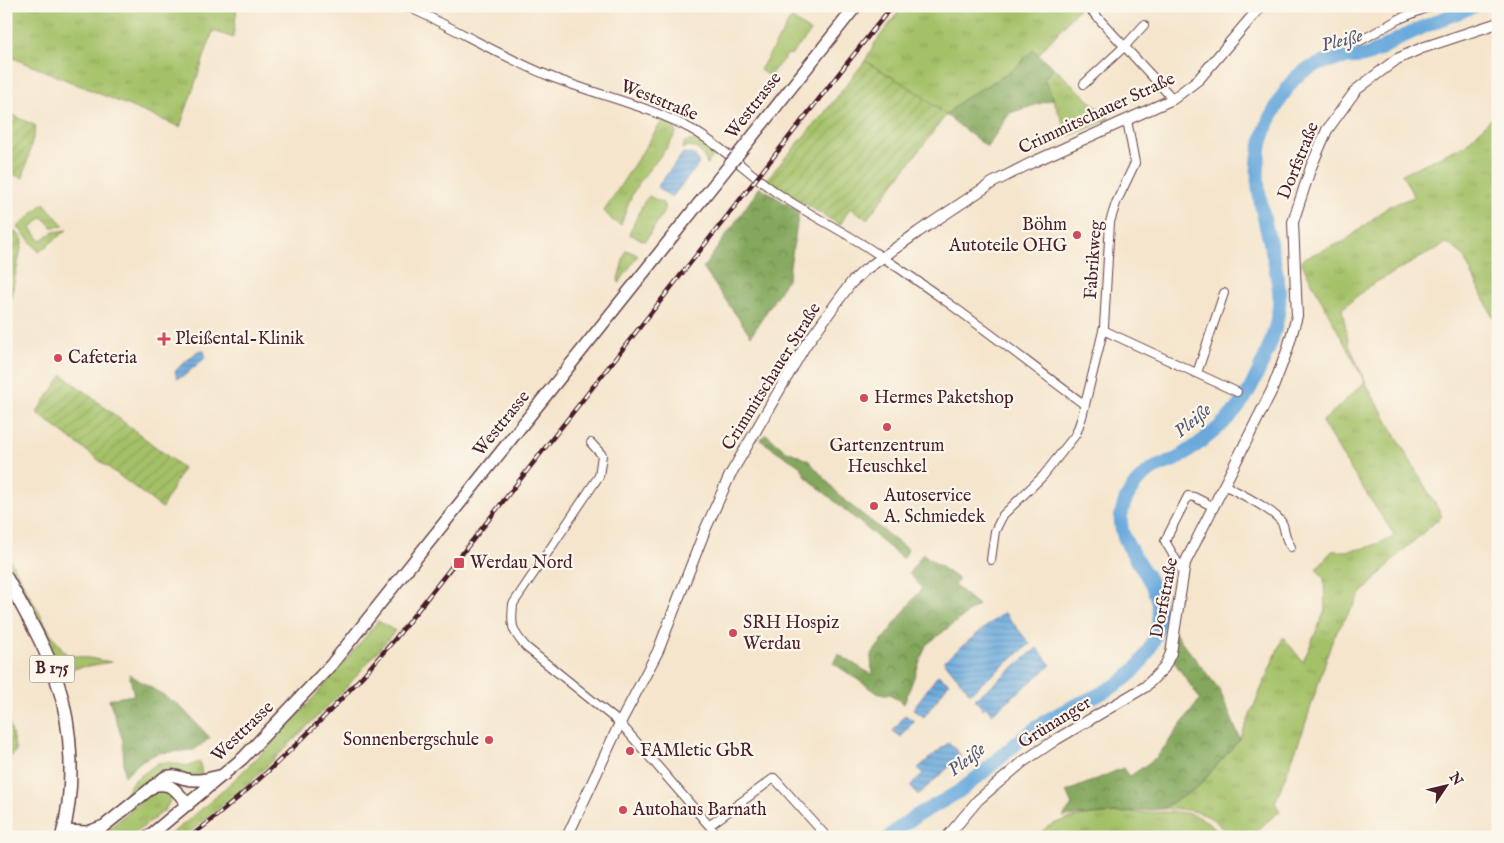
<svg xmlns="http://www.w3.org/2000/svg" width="1504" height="843" font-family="'IM FELL English',serif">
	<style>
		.grass { fill: url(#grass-tufts); stroke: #77704a }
		.forest { fill: url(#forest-crowns); stroke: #666344 }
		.garden { fill: url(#garden-furrows); stroke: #77704a }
		.water { fill: url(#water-rules); stroke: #5a6484 }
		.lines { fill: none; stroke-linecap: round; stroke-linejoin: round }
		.river { stroke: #69a9dc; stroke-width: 14 }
		.minor-casing { stroke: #643d43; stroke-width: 10 }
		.tertiary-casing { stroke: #643d43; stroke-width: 12 }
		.secondary-casing { stroke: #643d43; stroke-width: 14 }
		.primary-casing { stroke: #643d43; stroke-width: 15 }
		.minor { stroke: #fff; stroke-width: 8 }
		.tertiary { stroke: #fff; stroke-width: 10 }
		.secondary { stroke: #fff; stroke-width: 11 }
		.primary { stroke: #fff; stroke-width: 12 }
		.rail-casing { stroke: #4a1f2b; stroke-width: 4.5 }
		.rail { stroke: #fbf7ec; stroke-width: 2.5; stroke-dasharray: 8; stroke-linecap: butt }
		.secondary-bridge-casing { stroke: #643d43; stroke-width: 14; stroke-linecap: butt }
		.secondary-bridge { stroke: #fff; stroke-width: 11 }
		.poi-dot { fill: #d1495b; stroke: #fbf7ec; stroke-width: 2 }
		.labels { text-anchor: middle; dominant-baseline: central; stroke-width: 4.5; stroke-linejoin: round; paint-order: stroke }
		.shield { fill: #fbf7ec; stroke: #7f6065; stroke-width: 1 }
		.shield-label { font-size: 16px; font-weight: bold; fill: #4a1f2b }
		.street-label { font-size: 18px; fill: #4a1f2b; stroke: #fbf7ec }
		.poi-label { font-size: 18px; fill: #4a1f2b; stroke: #fbf7ec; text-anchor: start }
		.water-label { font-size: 19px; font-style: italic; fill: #565672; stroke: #fbf7ec }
	</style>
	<defs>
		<pattern id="grass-tufts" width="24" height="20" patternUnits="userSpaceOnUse" patternTransform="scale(1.25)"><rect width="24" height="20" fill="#a4c168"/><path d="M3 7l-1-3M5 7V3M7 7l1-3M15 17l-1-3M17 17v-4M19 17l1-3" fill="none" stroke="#8fa55a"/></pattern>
		<pattern id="forest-crowns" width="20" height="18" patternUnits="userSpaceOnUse" patternTransform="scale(1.25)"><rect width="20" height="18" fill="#83a75c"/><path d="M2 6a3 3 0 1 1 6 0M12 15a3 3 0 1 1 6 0" fill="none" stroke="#6d874c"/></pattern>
		<pattern id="garden-furrows" width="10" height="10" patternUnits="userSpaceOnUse" patternTransform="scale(1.25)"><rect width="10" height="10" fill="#a4c168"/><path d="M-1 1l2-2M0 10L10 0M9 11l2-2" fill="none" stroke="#8fa55a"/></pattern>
		<pattern id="water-rules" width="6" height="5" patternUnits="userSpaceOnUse" patternTransform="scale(1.25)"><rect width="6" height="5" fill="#69a9dc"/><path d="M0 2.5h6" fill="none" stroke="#5889b3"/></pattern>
	</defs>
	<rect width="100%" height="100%" fill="#fbf7ec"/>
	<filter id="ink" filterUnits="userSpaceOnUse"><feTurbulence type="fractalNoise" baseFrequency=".02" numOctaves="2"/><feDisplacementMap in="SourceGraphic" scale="10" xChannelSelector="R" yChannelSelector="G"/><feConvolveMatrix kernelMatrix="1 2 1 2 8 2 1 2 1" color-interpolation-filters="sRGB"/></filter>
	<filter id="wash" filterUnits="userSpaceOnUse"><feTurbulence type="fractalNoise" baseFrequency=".0096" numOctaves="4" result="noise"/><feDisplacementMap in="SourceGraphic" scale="20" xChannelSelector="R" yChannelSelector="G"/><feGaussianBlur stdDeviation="1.12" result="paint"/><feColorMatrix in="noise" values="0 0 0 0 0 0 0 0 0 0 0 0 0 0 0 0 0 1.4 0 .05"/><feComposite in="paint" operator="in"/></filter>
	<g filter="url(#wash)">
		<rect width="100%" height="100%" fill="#f5e5cc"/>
		<path class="grass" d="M6,6H159L168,10L169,6L237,7L233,38L213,31L180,127L6,55Z
			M903,6H1081L1039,54L1033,50L1012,71L962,100L946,115L912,89L865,61L875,43Z
			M791,18L811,32L791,55L788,54L769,76L760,70Z
			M1054,68L1110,119L1069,136L1044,79Z
			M1498,112V327L1462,254L1447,243L1369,286L1342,309L1349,344L1365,382L1442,516L1399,554L1361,594L1333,638L1303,731L1275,803L1280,811L1249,837H1227C1215,811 1187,808 1162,809L1198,787L1240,739L1283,637L1303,662L1325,611L1324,578L1316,569L1332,551C1356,552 1373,547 1395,536L1349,467L1322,422L1365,382L1301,262L1304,258L1345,241L1389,206L1414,197L1402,174L1465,145Z
			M664,118L674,125L676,133C664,155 649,167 637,186C629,198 626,212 621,225L613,221L604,211Z
			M698,139L718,151L707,164C703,154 700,148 688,146L682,149L685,142Z
			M649,196L663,203L665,210L645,241L629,234L644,202Z
			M44,203L64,226L52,227L43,217L31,228L41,241L53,232L67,230L39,252L18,227Z
			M626,250L638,255L619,283L618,279Z
			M6,553L49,631L66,654L111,662L60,671L6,564Z
			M378,621L395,631L345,689L249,784L184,837H167C247,776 316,698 378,621Z
			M167,762L188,766L200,762L202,775L158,776L123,805L121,802L132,782L158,763Z
			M168,788L173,795L165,810L130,837H94L109,829L150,792Z
			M1171,812C1194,812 1209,819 1223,837H1039C1046,810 1147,813 1171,812Z"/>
		<path class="forest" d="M1033,50L1054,68L1044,79L1054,99L1010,113L987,147L946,115L962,100L1012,71Z
			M760,187L799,212L788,278L751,336L703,268Z
			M766,434L783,449L808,460L844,500L908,550L903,559L806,477L801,467L760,440Z
			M923,554L959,580L954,585L978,605L926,645L904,704L890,694H879L833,663L838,654L872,675L871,655L922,588L909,573Z
			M1174,632L1219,689L1240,739L1198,787L1162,809L1063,817L1072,805L1066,792L1123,768L1129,777L1157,757L1200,699L1170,656Z
			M129,674L179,705L210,738L194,750L158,753L143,760L124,776L123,741L109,699L134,695Z"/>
		<path class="garden" d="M865,61L912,89L946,115L867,219L850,208L840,225L766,180L825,112Z
			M6,112L36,126L23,178L6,172Z
			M6,226L15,231L23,239L11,297L6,306Z
			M63,375L183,468L162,508L38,414V410Z
			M6,655L7,713L16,751L6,763Z"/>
		<path class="water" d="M683,153L694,155L698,160V165L672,197L660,190L658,186Z
			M199,350L204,351L206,357L184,376L177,378L175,371Z
			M1004,612L1030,644L970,693L944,661Z
			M1037,648L1051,665L992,714L986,706L983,709L975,699Z
			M938,675L949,683L924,717L913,709Z
			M905,715L914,721L901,737L893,731Z
			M949,742L961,756L918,795L910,786L923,774L918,768Z"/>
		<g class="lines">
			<path class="river" d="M889,837C911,815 933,808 958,792C989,771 1014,741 1046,721C1078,700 1123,692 1144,658C1191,585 1110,558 1122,511C1126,494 1138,478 1153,469C1161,464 1172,462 1180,457C1206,439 1237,416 1251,387C1265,359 1282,323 1279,291C1273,226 1238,178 1273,113C1279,102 1286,88 1295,78C1304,69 1325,61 1338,59C1347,57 1358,58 1367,55C1380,51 1392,42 1404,36C1427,25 1451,15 1475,6"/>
		</g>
	</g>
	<g filter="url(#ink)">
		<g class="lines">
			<g class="minor-casing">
				<path id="minor" d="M406,6C455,28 500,56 549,76C596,95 647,105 691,129C722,146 748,173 777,193C809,215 844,231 876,253C948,300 1016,354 1085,405
					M1089,8L1173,99
					M1360,41L1399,19L1431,6
					M1084,84L1125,46L1144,25
					M1103,330L1237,392
					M1197,373L1224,293
					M591,443L602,455L599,476L513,604C511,625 511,630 526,647L620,723L719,837
					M1224,485C1237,492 1279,512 1283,525C1286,534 1284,537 1291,547
					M991,560L995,531L1003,515L1043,476L1076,434L1082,417L1104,327L1110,222L1116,203L1135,163L1127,120
					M1183,572L1165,541L1188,496L1194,497L1214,507
					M710,825L774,778L827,837"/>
			</g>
			<g class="tertiary-casing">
				<path id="tertiary" d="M567,837L620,723L658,651L705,530L730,475L805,346L851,283L865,270L918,232L992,183L1031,163L1173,99L1199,79L1261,6
					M947,837L978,800L1024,761L1057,739L1145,687L1164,668L1171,653L1185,563L1272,390L1287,351L1297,316L1293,222L1311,167L1327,130L1356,90L1397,59L1422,48L1498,23"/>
			</g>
			<g class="secondary-casing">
				<path id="secondary" d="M736,157L856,6
					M153,786C171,781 178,792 188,805
					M63,831L88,832L104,826L165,777C174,774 178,777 186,779C198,782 212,778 224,775
					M148,837L243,758L331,665L731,163"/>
			</g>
			<g class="primary-casing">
				<path id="primary" d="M6,577C24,610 45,645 57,681C73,729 75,788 62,837"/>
			</g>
			<use href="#minor" class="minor"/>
			<use href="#tertiary" class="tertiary"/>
			<use href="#secondary" class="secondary"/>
			<use href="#primary" class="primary"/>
			<g class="rail-casing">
				<path id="rail" d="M190,837C266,778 333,712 395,639L892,6"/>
			</g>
			<use href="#rail" class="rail"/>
			<g class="secondary-bridge-casing">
				<path id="secondary-bridge" d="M731,163L736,157"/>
			</g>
			<use href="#secondary-bridge" class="secondary-bridge"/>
		</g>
	</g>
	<g class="poi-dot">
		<circle cx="1077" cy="235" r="5"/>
		<path d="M161.5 331.5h5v5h5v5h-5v5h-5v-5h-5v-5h5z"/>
		<circle cx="58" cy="358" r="5"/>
		<circle cx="864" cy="398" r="5"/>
		<circle cx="887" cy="427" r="5"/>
		<circle cx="874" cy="506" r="5"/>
		<rect x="453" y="557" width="12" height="12" rx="2.5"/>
		<circle cx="733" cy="633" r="5"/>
		<circle cx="489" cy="740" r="5"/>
		<circle cx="630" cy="751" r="5"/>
		<circle cx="623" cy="810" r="5"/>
	</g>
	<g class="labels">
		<rect class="shield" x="29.5" y="655.5" width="45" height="27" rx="4"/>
		<g class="shield-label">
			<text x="52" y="669">B 175</text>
		</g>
		<g class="street-label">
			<text transform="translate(659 101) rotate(22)">Weststraße</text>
			<text transform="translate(754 106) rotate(-52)">Westtrasse</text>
			<text transform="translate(1097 114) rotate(-25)">Crimmitschauer Straße</text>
			<text transform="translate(1299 161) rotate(-68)">Dorfstraße</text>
			<text transform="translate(1094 260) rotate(-86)">Fabrikweg</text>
			<text transform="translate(772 377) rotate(-58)">Crimmitschauer Straße</text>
			<text transform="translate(502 424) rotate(-51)">Westtrasse</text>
			<text transform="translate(1165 598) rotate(-79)">Dorfstraße</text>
			<text transform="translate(1055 723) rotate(-32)">Grünanger</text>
			<text transform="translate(243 732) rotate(-44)">Westtrasse</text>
		</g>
		<g class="poi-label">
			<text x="1067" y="225" text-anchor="end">Böhm<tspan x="1067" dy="21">Autoteile OHG</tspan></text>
			<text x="175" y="339">Pleißental-Klinik</text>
			<text x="68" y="358">Cafeteria</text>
			<text x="874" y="398">Hermes Paketshop</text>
			<text x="887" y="446" text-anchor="middle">Gartenzentrum<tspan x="887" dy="21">Heuschkel</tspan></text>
			<text x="884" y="496">Autoservice<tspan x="884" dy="21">A. Schmiedek</tspan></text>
			<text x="470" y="563">Werdau Nord</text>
			<text x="743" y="623">SRH Hospiz<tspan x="743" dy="21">Werdau</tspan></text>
			<text x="479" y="740" text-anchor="end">Sonnenbergschule</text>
			<text x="640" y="751">FAMletic GbR</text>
			<text x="633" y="810">Autohaus Barnath</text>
		</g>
		<g class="water-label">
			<text transform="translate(1342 41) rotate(-15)">Pleiße</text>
			<text transform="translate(1193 421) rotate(-40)">Pleiße</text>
			<text transform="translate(967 760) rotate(-38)">Pleiße</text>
		</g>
	</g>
	<rect width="1504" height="843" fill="none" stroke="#fbf7ec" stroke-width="25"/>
	<g transform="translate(1446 786) rotate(55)" stroke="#fbf7ec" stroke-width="4" paint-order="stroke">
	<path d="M0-4L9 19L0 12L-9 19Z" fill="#4a1f2b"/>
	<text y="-8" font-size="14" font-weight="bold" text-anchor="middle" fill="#4a1f2b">N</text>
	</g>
</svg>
